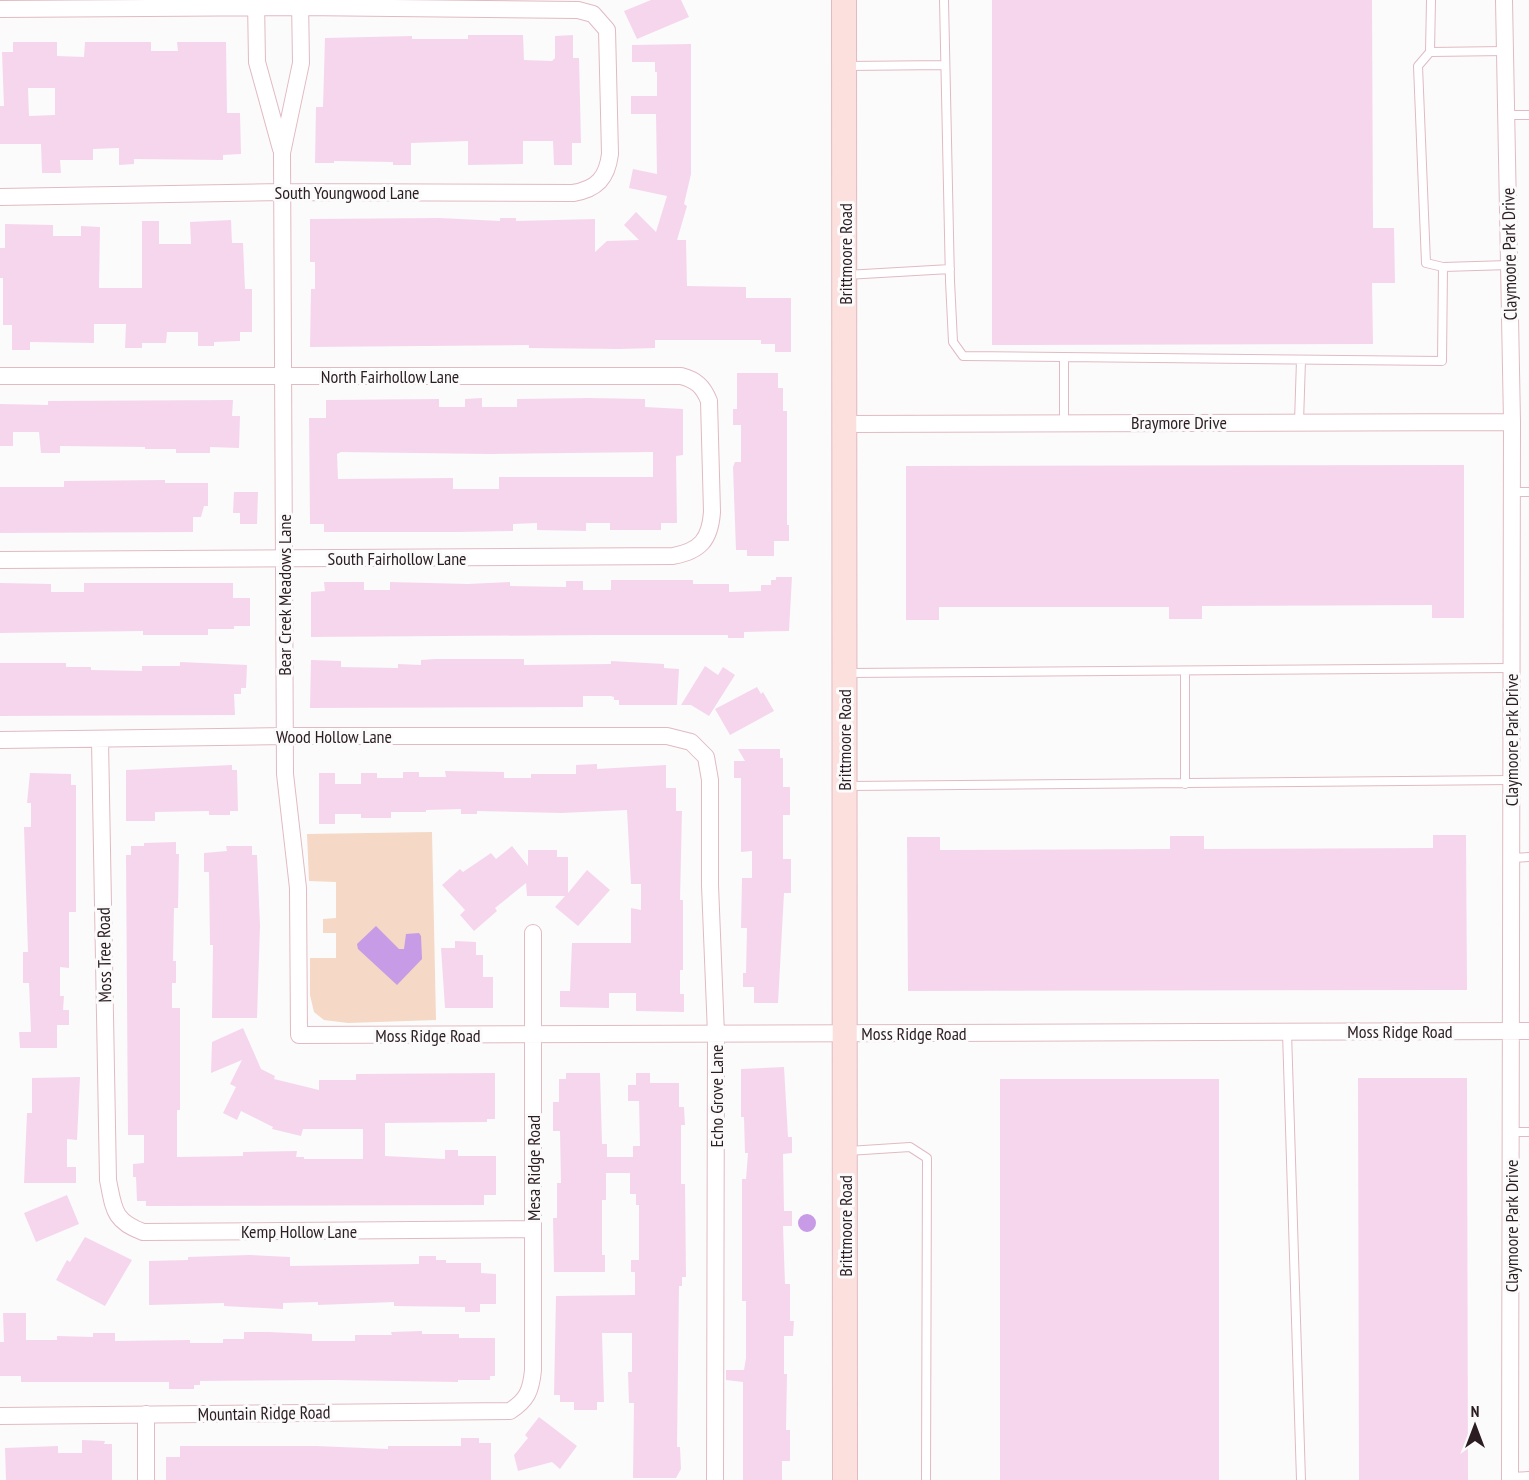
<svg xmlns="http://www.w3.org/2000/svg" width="1529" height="1480" font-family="'PT Sans Narrow',sans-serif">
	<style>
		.green { fill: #f5d8c5 }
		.water { fill: #c79be6 }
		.building { fill: #f6d6ed; fill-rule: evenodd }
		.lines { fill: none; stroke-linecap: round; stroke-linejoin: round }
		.service-casing { stroke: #e1bac3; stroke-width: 10 }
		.minor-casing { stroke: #e1bac3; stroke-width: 18 }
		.secondary-casing { stroke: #e1bac3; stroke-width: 26 }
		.service { stroke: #fff; stroke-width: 8 }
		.minor { stroke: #fff; stroke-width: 16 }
		.secondary { stroke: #fbe0dd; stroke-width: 24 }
		.labels { text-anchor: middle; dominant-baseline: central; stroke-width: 6; stroke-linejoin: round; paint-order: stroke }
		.street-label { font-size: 18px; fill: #2b1d21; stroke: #fbfbfb }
	</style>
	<rect width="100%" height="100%" fill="#fbfbfb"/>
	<path class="green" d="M432,832L436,1020L348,1023L324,1020L314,1012L310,995V958H336V933H323V919L336,918V882L309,881L307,834Z"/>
	<path class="water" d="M376,926L399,949H404L406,934L419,933L421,936L422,959L397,985L358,949L357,944Z
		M798 1223a9 9 0 1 1 18 0a9 9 0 1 1-18 0Z"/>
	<path class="building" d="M651,0H681L689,17L637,39L624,11Z
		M992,0H1372L1373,228H1394L1395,283H1372L1373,344L992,345Z
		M468,35H523L524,60L552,61L555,58V36L573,35V58H579L581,143H572V165H554L553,141H523V164L468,165V141L411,143V165H393V162L334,161V163H315L316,107H323L325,38L412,36V39H468Z
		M13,42H57V56L84,57L85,42H151V51H178L177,42H226L227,113H240L241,154L223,155V160L134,159V164L119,165V148L93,149V160H60L61,173H42L41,144H0V106H4L2,52H13ZM28,88H55V115L29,116Z
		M691,44V174L684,204L687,206L677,240H686L687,286L746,287V298H791V352H775V344H761V340H655V348L619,349L529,348V345L310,347L311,289H315V262H310V219L440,218L500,221V218H516V221L595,219V252L607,241L639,240L624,225L636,212L656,232L667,196L629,188L633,169L657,174L656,114H631V96H657V72H655V62H632V45Z
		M231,220L232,243H243L245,289H252V332H240V341L214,342V346H198V332H167L166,343H142V348H125L126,324H94V343L30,342V350H12V325H3V278H0V248H5V224L53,225V236H81V226L100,227L99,288H142V221H159V244H191L190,222Z
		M737,373H778V388H783V411H787V525H789V541H774V556H747V550H736L733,467L735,462H741V425H733V409H737Z
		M482,398V407H517V399L589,398L645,399V407L683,409V455L676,456L677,523H661V530H610V523H586V531L537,530V523L513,524V531L460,532H324V524H310L309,418H326V400L439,399V407H465V399ZM341,452L490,454L653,452V477H499V489H453V478L338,479L337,454Z
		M233,400L232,416H240L239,448L210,447V453H176V449H145V447L60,446V453H41L39,432H13V446H0V404L48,405V401Z
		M1464,465V618H1432V605L1202,606V619H1169V607H939V620H906V466Z
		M165,480V483H208V506H204L201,517H193V532L0,533V487H64V481Z
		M234,492H258L257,524H240V513H233Z
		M776,577H792L789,631L744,632V638H728V635H598L311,637V592L325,591L324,582H364V590H390V582L468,584L510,582V586L566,587V581H583V590H611V580H693V584H729V592L761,591V585H771V580H776Z
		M0,583L51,584V592H84V583H233V598H250V626H234V629H208V635H143V631L0,633Z
		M435,659H524V665L611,664V661L664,664V668L679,669L677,705H619V700H614V697L611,696H583V707L310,708L311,660L341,661V667L398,668V664L421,665V660Z
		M180,662L247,665L246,688H241V694H234L235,715L0,716V663H66V667H91V670L142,671V666H180Z
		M705,666L718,675L723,667L735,675L709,716L691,705H681Z
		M757,687L761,694L763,692L774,711L730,735L715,709Z
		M738,749H780V758H783V787H790V815H783V859H791V893H784L778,1003H754V987H743V973H746L747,928H741L742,878H752V851L741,852V778H734V761H745Z
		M597,764V769L666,765V788H676V811H682L680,900H683V970H680V994H684V1012L636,1011V993H609V1008L560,1007V991H570L572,943H631V908L641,910V884H631L627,810L561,813L477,811V814H461V809L426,810V812H391V818H361V814H335V824H319V773H335V784H361V773H377V778H403V772H419V777H446L445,771L504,772V778H531V774H576V765Z
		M232,765V770H237L238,811H230V815H209V811L155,812V821H126V770Z
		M30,773L71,774V785H76V912H69V968L60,967V996H64L63,1010H69V1025H57V1048H20L19,1032H31L29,983H23V952H28L24,827H31V803H27Z
		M1433,835H1466L1467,990L908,991L907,837H940V850L1170,849V836H1204V849L1433,848Z
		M176,842V854H179L178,908H174L173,961H176V983H172V1008H180V1110H177V1157L243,1156V1152L297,1151L296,1157H304V1159H363V1129H303L301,1136L272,1129L273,1127L241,1111L237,1120L223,1113L236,1087L230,1084L242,1060L211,1073L212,1042L243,1028L261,1069L275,1076L274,1079L319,1090V1080H356V1074L495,1073V1119H487V1122L385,1123V1156L445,1159V1150H458V1156H496V1195H484V1205L146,1206V1201H137L136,1177H133V1164L144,1163V1135H128L126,855H131V846H144V843Z
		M226,846H252V855H257L260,926L257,1018H212L213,945H210L209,872H204V853L227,851Z
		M512,846L528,866V850H557V857H568V893L587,870L610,890L578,926L555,907L565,896H527L526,883L495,908L497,911L474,931L460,915L465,910L442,885L460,869L463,872L491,853L496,859Z
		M455,941L476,942V955H483V977H493V1008H445L441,948H455Z
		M784,1067L788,1137H792V1153L783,1154L784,1211H792V1226H783L785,1284H790V1321H794L793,1336H784V1374H787L786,1430H790V1461H782V1480H743V1382L726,1380V1370H744L746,1358V1301H742V1179H746L748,1153H745L744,1117H741V1069Z
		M566,1073H600L602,1144H607V1157H633V1146H640L639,1101H628V1085H636V1073H650V1083H679V1107H684L685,1125H681V1184H685L686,1277H682V1286H679L677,1447H680L681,1469L676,1478H633L634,1403H629L628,1372H632V1333H602L604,1402H597V1410H574V1402H560V1395H554L556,1296L635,1295V1272H631V1260H639V1205H636V1194H630V1173H606V1200H602V1255H605V1272H554L553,1218H557V1183H561L560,1131H553V1102H559V1079H566Z
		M80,1077L77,1140L67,1139V1167H76V1183H24L27,1113H32V1078Z
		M1358,1078H1467L1468,1480H1359Z
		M1000,1079H1219V1480H1000Z
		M67,1195L79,1224L36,1242L24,1213Z
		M85,1237L132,1260L105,1306L56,1280L67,1260L70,1262Z
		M249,1255L290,1257V1266L419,1264V1256H436V1260H446V1263H481V1273L496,1274V1304H480V1312H465V1307L394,1306V1302L318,1305V1302L283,1303V1309L224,1306V1303L149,1305V1261L188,1260V1257Z
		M3,1313H26V1340H57V1336L93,1337V1333H115V1341L190,1340V1343H223V1339H244V1332H269L312,1334V1341H355V1335H392L391,1332L422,1331V1334H459V1338H495V1376H490V1380H458V1382L334,1380L200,1381V1385H194V1389H169V1382H21V1376H0V1342H4Z
		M539,1417L577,1446L560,1469L552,1462L518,1471L514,1455L528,1438L525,1435Z
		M461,1438H479V1443H491V1480H166V1457H180V1446H316L388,1449V1446H461Z
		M82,1440L105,1441L104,1444H112V1480H6L5,1448L58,1446V1453H82Z"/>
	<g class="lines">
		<g class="service-casing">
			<path id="service" d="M944,0L950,281L953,342L963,356L1442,361L1443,267L1426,263L1418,66L1430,52L1431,0
				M1430,52L1505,51
				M847,66L945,65
				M1506,115H1529
				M1443,267L1509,265
				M846,275L950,269
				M1064,422V357
				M1299,422L1301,360
				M1512,492H1529
				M1185,671V784
				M848,673L1512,668
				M848,786L1511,780
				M1511,858L1529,857
				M1287,1032L1301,1480
				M1511,1132H1529
				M848,1151L910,1147L927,1158L926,1480
				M1510,1477L1529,1476"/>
		</g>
		<g class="minor-casing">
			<path id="minor" d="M256,0L257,62L281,149
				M300,0L301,63L282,153L285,774L298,888L299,1035L1529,1031
				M1504,0L1512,422L1510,1480
				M0,9L300,7L578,10L593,14L607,30L610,154C607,178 597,189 573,193L282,192L0,197
				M0,376H681C696,380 703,386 709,401L712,512C710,540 700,551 673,556L0,560
				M846,424L1512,422
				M0,740L285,736H667L691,742L706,757L710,780V885L716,1034L715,1480
				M100,740L108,1180C114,1209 113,1221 143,1232L533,1229
				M146,1414V1480
				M0,1416L510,1411C527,1400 531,1391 533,1370V933"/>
		</g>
		<g class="secondary-casing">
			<path id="secondary" d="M844,0L845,1480"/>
		</g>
		<use href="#service" class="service"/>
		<use href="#minor" class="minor"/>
		<use href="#secondary" class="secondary"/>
	</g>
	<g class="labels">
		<g class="street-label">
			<text x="347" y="192">South Youngwood Lane</text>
			<text transform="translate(845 254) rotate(-90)">Brittmoore Road</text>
			<text transform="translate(1509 254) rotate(-91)">Claymoore Park Drive</text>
			<text x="390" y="376">North Fairhollow Lane</text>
			<text x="1179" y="422">Braymore Drive</text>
			<text x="397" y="558">South Fairhollow Lane</text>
			<text transform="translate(284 595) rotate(-90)">Bear Creek Meadows Lane</text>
			<text x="334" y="736">Wood Hollow Lane</text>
			<text transform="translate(844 740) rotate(-90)">Brittmoore Road</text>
			<text transform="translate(1511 740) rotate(-90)">Claymoore Park Drive</text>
			<text transform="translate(104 955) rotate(-91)">Moss Tree Road</text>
			<text x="1400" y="1031">Moss Ridge Road</text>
			<text x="914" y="1033">Moss Ridge Road</text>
			<text x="428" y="1035">Moss Ridge Road</text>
			<text transform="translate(716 1096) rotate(-90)">Echo Grove Lane</text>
			<text transform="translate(533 1168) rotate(-90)">Mesa Ridge Road</text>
			<text transform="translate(845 1226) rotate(-90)">Brittmoore Road</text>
			<text transform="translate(1511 1226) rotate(-90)">Claymoore Park Drive</text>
			<text x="299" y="1231">Kemp Hollow Lane</text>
			<text transform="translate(264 1413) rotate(-1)">Mountain Ridge Road</text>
		</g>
	</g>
	<g transform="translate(1475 1426)" stroke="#fbfbfb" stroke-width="4.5" paint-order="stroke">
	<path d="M0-4.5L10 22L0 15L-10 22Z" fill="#2b1d21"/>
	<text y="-9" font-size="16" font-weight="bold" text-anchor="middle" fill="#2b1d21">N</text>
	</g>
</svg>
